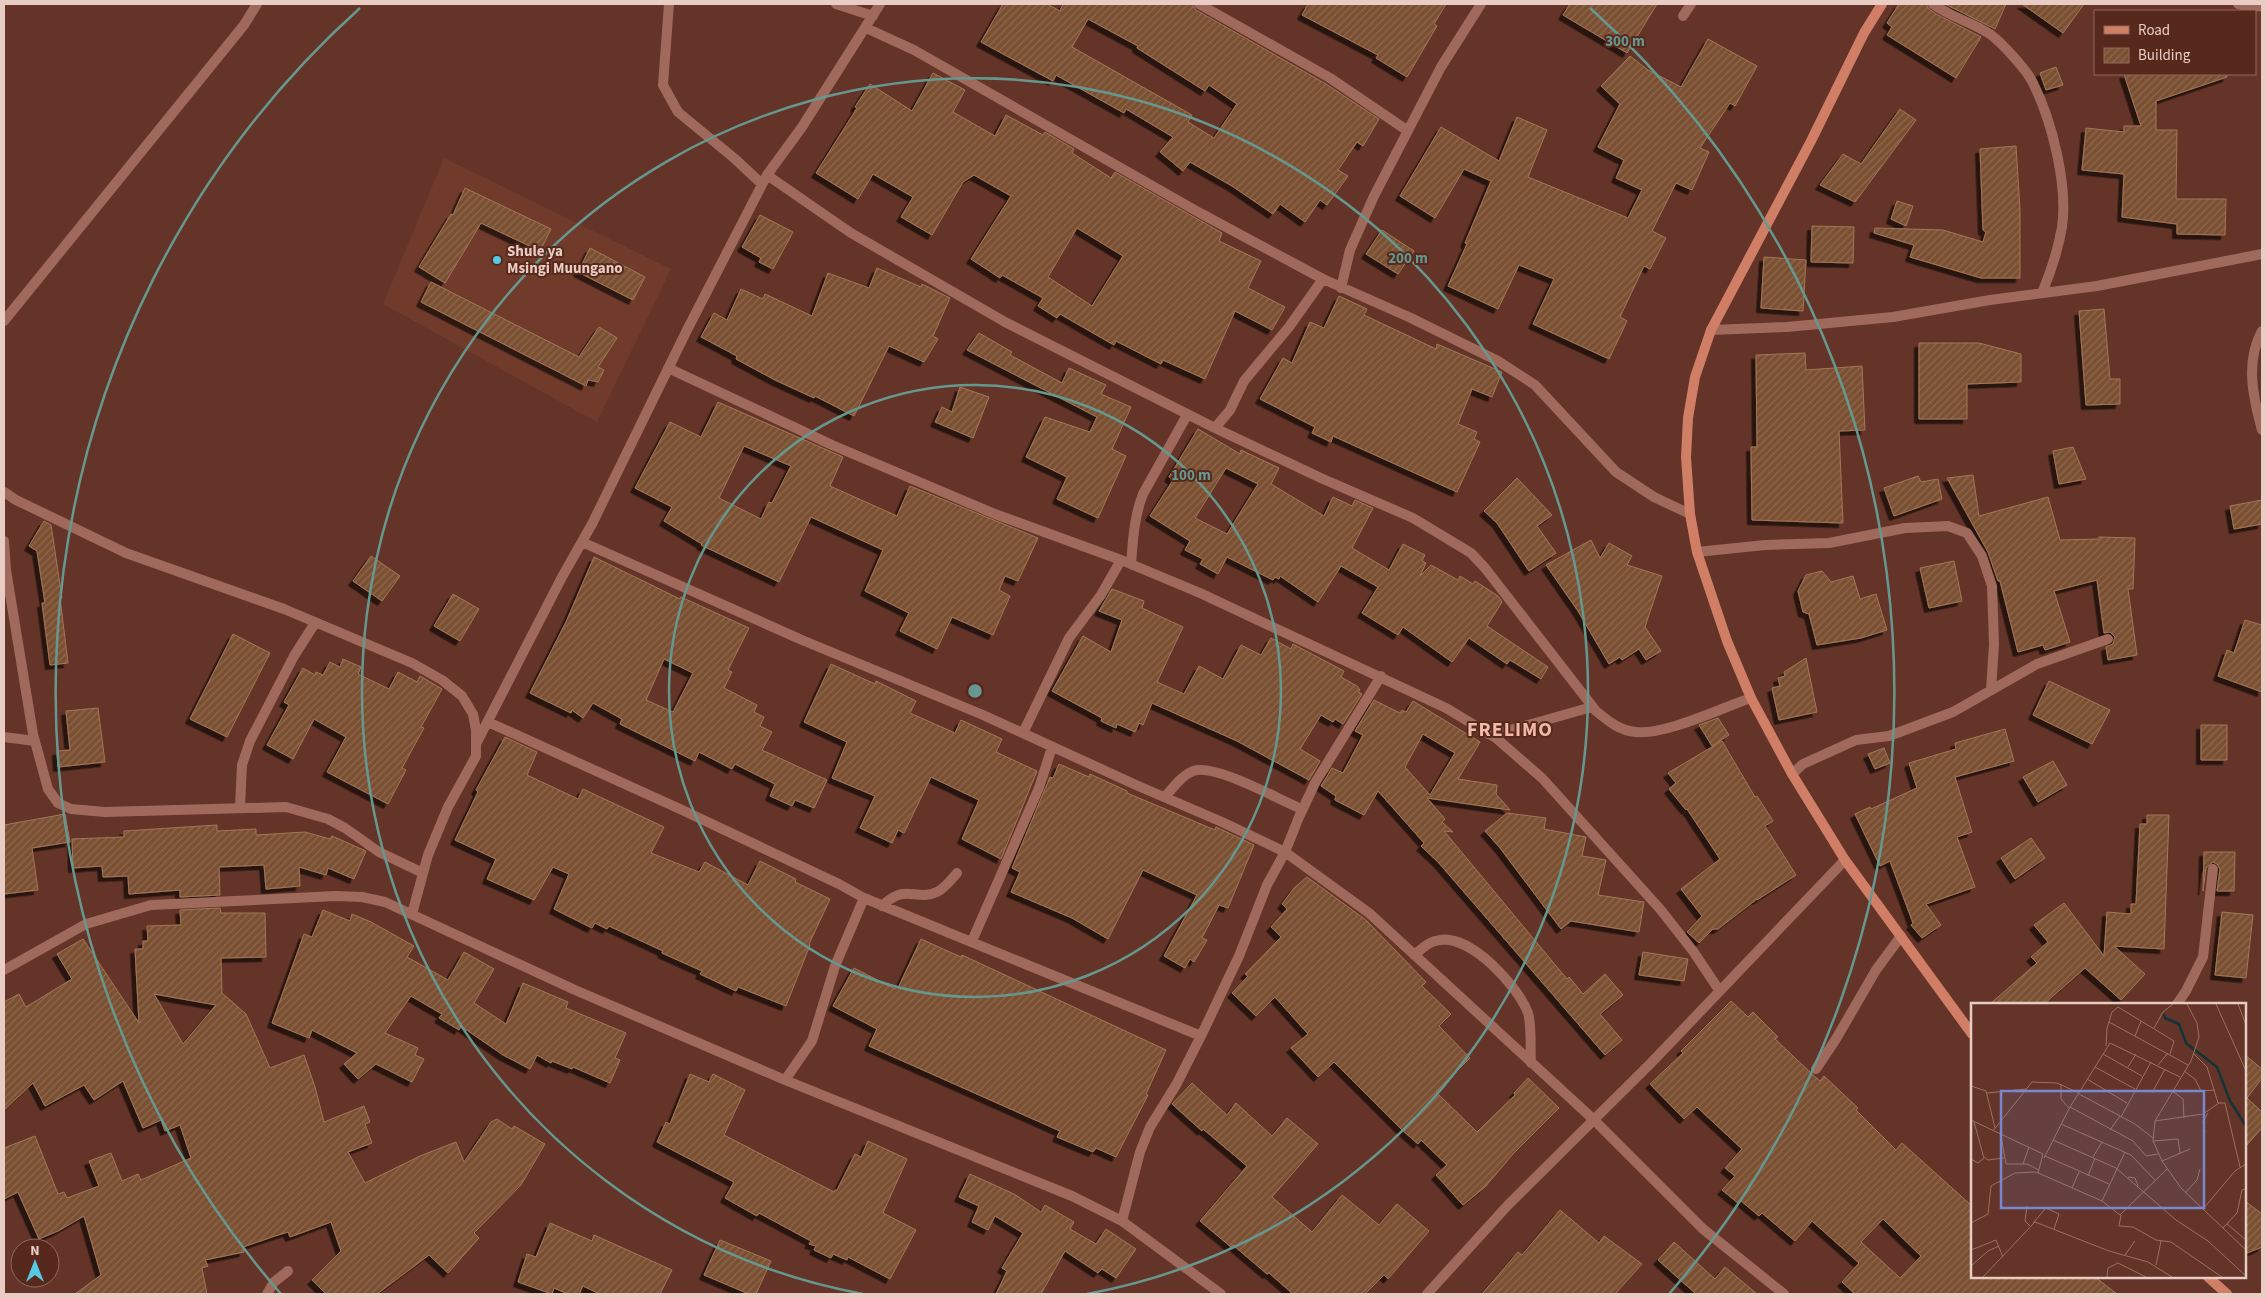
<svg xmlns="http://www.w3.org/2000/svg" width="2266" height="1298" font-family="'Source Sans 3',sans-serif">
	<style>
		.built { fill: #713b2c }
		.building { fill: url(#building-hatch); stroke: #a37758; fill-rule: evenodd; filter: url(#shadow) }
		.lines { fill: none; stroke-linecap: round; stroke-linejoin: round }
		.street { stroke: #9f6a5c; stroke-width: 10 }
		.secondary { stroke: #d17e67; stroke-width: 10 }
		.ring { fill: none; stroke: #669890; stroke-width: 2.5 }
		.poi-dot { fill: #58c9e4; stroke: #57291d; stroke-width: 2 }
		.labels { text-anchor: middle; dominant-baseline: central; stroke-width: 4; stroke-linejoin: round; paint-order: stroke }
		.poi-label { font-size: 15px; font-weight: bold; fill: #e9ccc3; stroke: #57291d; text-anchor: start }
		.district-label { font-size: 20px; font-weight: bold; letter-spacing: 1px; fill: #f1b8a8; stroke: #57291d }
		.inset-river { fill: none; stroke: #13333b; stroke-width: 2.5 }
		.inset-road { fill: none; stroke: #997165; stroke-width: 1 }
		.view { fill: #7987cf; fill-opacity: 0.15; stroke: #7987cf; stroke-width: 2.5 }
		.inset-edge { fill: none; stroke: #e9ccc3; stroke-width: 2.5 }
		.centre { fill: #669890; stroke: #57291d; stroke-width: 2.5 }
		.ring-label { font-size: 15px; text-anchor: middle; font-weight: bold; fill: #669890; stroke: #57291d; stroke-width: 4; stroke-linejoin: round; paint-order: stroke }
	</style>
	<defs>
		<pattern id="building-hatch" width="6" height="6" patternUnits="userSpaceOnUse" patternTransform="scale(1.25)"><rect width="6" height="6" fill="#7a5032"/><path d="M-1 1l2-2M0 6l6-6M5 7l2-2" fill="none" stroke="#8d684e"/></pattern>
		<filter id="shadow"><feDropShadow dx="-4.5" dy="4.5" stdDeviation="0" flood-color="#0009"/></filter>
	</defs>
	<rect width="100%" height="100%" fill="#633427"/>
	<path class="built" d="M444,158L671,269L597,422L383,304Z"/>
	<path class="building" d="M1003,4H1047L1060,11L1063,4H1192L1196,10L1326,84L1379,119L1363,146L1357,142L1338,170L1348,176L1327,205L1320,200L1305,222L1280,204L1273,214L1232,186L1190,162L1183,171L1160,152L1173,137L1126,109L1124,113L1056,75L1053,81L981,42ZM1088,19L1138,46L1137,48L1205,91L1209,85L1237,104L1214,138L1188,122L1192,115L1072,47Z
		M1308,4H1446L1434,24L1437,26L1407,77L1376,58L1378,55L1302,15Z
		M1570,4H1657L1627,53L1563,15Z
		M1899,4H1926L1929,9L1936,14L1981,37L1956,78L1887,35L1892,27L1887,23Z
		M1945,4H2006L1995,29Z
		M2022,4H2084L2063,33Z
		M1708,39L1757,66L1735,106L1730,103L1700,148L1709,152L1692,190L1676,183L1652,231L1666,238L1650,269L1644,266L1620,317L1627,321L1609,359L1533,324L1554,279L1519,265L1498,309L1448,286L1467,244L1465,243L1491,181L1464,169L1435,218L1400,196L1441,127L1499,161L1517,117L1547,130L1528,177L1628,218L1642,190L1616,178L1624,160L1598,147L1620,104L1601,86L1630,56L1648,70L1681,87Z
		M2056,67L2063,85L2046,90L2040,73Z
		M933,73L965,90L953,112L995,136L1006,115L1043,135L1045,132L1074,149L1072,153L1111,178L1115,172L1222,233L1219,241L1261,261L1248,288L1285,307L1272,330L1235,311L1205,379L1163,360L1161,364L1116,341L1114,345L1060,314L1057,318L1038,306L1043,298L1002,275L1000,278L971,259L1011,196L974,175L963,182L932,235L901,217L913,197L873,174L858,199L816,173L857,108L855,107L870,84L912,111ZM1077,228L1123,256L1092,306L1048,277Z
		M2124,74H2227V77L2156,101V130H2177L2176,199H2226L2225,235L2177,234V224L2122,217L2124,174L2082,170L2086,128L2124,132V126H2141Z
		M1900,109L1916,120L1855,202L1820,185L1843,154L1861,164Z
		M2016,146L2020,210V278H1981L1910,257L1914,245L1874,233L1875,228L1943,230L1983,242L1986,232L1983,230L1980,149Z
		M465,188L551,229L540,251L481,223L445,283L419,267L451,214L453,215Z
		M1897,201L1913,206L1906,226L1891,219Z
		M760,215L793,232L773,269L759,262L761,258L742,247Z
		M1812,226L1854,227L1853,263L1811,262Z
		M1382,230L1414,251L1398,274L1366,254Z
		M590,248L645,277L633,300L578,272Z
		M1764,257L1806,260L1803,311L1761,308Z
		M877,268L921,287L922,284L950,298L933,336L938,339L924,362L889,346L854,416L815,396L814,398L775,380L736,359L737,356L701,337L714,313L727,320L741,289L763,299L765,294L812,316L828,273L869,288Z
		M431,282L579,357L599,327L617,338L598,367L604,370L598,382L588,380L586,386L421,302Z
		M1339,296L1367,309L1364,315L1436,349L1437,344L1502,372L1492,397L1472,389L1458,424L1477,432L1474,439L1480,442L1457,492L1333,436L1331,442L1312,433L1315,427L1260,399L1283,358L1292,363L1310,322L1324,328Z
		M2104,309L2110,379H2120V404L2086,405L2079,311Z
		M979,333L1012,352L1010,355L1062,383L1069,368L1106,385L1101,394L1131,407L1112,449L1126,456L1098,518L1057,499L1067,477L1026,457L1045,417L1090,432L1097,417L967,350Z
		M1919,343H1979L2021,354V382L1967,384V419H1919Z
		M1805,353L1806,370L1862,366L1865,430L1839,431L1843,523L1752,520L1751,447H1757L1756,355Z
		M960,387L989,397L973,438L935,422L942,407L952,412Z
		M718,402L843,457L830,486L897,516L910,486L1038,538L1018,581L1005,576L999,590L1010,596L993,635L952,617L937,649L900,631L909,613L865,591L883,550L811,517L779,582L701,545L702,544L664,521L672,507L635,488L670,422L701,437ZM744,446L791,466L772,503L769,502L761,519L719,498Z
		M1198,429L1240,454L1241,450L1279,468L1271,484L1324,516L1333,497L1352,506L1355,500L1373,508L1352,548L1389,570L1403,544L1425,555L1422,561L1426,563L1420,576L1431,565L1458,580L1460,576L1473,584L1475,581L1498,596L1502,602L1487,626L1548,667L1541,679L1510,660L1507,664L1469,638L1452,662L1403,627L1398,635L1362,613L1378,587L1341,566L1318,602L1280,576L1279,579L1275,577L1273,580L1227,557L1218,574L1200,564L1203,559L1185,550L1190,541L1150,516L1173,480L1169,477ZM1226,468L1258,484L1227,534L1195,518Z
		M2073,447L2086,479L2059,484L2053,451Z
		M1973,475L1979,516L2048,497L2060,540L2099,539V537L2135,538L2133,589H2128L2137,655L2108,660L2106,647L2113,644L2115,637L2110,632L2104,633L2097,580L2054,591L2070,642L2045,650L2043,645L2018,652L2000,581H1998L1988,552L1947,478Z
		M1918,476L1921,482L1938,479L1942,499L1894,516L1884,488Z
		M1517,478L1552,515L1537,526L1556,553L1529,571L1497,523L1484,511Z
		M2262,500V524L2234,529L2230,506Z
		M44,521L51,525L62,598H60L68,663L50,665L42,603H45L37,551L29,546Z
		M1591,540L1600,558L1609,543L1632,556L1627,565L1662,576L1645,627L1661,651L1646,660L1639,649L1622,660L1620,657L1609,664L1578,611L1546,565Z
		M371,556L400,576L382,601L353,581Z
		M594,557L680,599L681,597L749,628L728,670L732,672L724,688L757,705L754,712L764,717L760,726L772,732L762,750L827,780L814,808L795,800L792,806L770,796L775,784L735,764L732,769L699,752L695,761L620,724L622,719L593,703L583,718L572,710L571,713L530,693L566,622ZM664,659L693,673L673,712L646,700Z
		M1954,561L1962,601L1929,608L1920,568Z
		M1822,571L1831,582L1853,576L1860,599L1876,594L1887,630L1861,638L1817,645L1809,614L1803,612L1798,591L1806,575Z
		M1112,589L1144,601L1142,608L1183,627L1157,682L1184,694L1199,666L1223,679L1241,645L1261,655L1271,638L1291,649L1293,644L1344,671L1341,677L1357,686L1360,690L1358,692L1362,694L1343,724L1335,719L1333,722L1321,715L1300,749L1320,761L1309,780L1237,741L1152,703L1143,725L1139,723L1135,732L1117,724L1116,728L1101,721L1102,718L1052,691L1083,636L1111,652L1122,620L1099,611Z
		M453,594L479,609L460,641L434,626Z
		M2245,620L2262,625V692L2218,676L2227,650L2234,653Z
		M233,634L270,653L227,737L190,719Z
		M1806,658L1817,712L1779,720L1772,688L1780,686L1778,678L1785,676L1784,672Z
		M343,659L361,667L358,674L389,689L398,672L417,682L420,676L442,689L421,727L424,728L402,768L406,770L388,804L327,772L346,737L314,719L293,759L267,745L289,705L284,702L303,668L315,675L316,672L323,675L330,662L340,667Z
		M831,664L875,684L876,681L916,701L910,713L955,733L961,720L1002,739L996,752L1037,771L1001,859L962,839L979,800L931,777L904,833L898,830L892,843L860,828L875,796L832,778L847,742L804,722Z
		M2049,681L2110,710L2092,744L2033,715Z
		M1374,700L1400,713L1402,710L1406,712L1413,701L1480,742L1458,779L1497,785L1496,794L1510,810L1427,798L1445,819L1442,822L1453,832L1444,831L1567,979L1569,977L1583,994L1605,974L1623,995L1600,1014L1622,1040L1605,1055L1438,862L1421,846L1424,843L1378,791L1364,815L1335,800L1336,796L1321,786L1332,768L1343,773L1363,735L1355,731ZM1423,734L1455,753L1430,795L1405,767Z
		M98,708L105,762L58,767L57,751L70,750L66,711Z
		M1718,718L1729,735L1712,746L1699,725Z
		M2201,725H2227V760H2201Z
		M2005,729L2014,761L1955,777L1972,832L1957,837L1975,887L1926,904L1941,925L1922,938L1911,925L1913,923L1890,861L1880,866L1855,814L1870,807L1871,809L1917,788L1909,763L1956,749L1955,743Z
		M505,737L537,752L527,775L578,799L583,789L664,827L651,853L699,872L705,862L748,885L760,861L796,879L795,882L830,899L809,944L810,945L786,1006L738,987L736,991L700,974L702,971L662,953L663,951L609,926L607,929L595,923L592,928L554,909L569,874L553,867L534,900L487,879L496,859L455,840L478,792L476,790Z
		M1722,741L1755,797L1757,796L1773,821L1765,826L1796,875L1757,900V899L1718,929H1713L1699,943L1687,932L1702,916L1681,889L1720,859L1687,809L1686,810L1669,789L1676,783L1668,773Z
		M1884,748L1890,763L1875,769L1868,754Z
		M2053,761L2067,785L2038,802L2023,777Z
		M1059,764L1089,777L1090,774L1127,791V793L1215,830L1216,827L1254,845L1228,908L1219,905L1202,938L1207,940L1194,962L1190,959L1185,968L1164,956L1197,895L1143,870L1108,939L1072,918L1011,892L1020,872L1012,868L1050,777L1053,778Z
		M1507,813L1546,818L1544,829L1586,837L1582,856L1606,860L1598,895L1644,902L1639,932L1571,921L1561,929L1500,848L1485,831Z
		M65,814L70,842L32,848L38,890L4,894V825Z
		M2147,815H2169L2164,949L2114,946L2145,974L2121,1000L2085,968L2044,1004H1990L2037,963L2031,957L2048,942L2034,925L2064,903L2104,956L2107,912L2131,914V904H2136L2140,824H2147Z
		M217,825V831L256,829V835L305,832L330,839L332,836L366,851L354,879L328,868L326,875L299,867L300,886L266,889L264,865L219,867L220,895L180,897V890L129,894L128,876L103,877L102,866L73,868L72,839L124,837V831Z
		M2031,838L2045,858L2015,879L2001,858Z
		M2204,852H2235L2234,891H2217L2220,869L2217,864L2213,862L2206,868L2203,891Z
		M1307,877L1366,920L1426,982L1422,986L1451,1014L1439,1026L1470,1058L1436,1092L1477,1132L1515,1095L1514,1093L1528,1078L1559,1108L1513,1154L1485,1187L1463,1205L1436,1175L1447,1165L1421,1140L1418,1144L1401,1129L1334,1062L1318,1077L1291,1048L1308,1034L1275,997L1256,1016L1232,993L1248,976L1245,974L1281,937L1271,927L1287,909L1282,904L1294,888Z
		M220,908L221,913H265L266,957L221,958L222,993L246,1014L270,1068L304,1055L315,1087L324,1122L364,1106L370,1122L365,1124L372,1143L348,1152L365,1183L420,1156L456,1142L464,1162L491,1122L497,1119L512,1129L514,1126L545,1144L521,1185L474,1233L479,1238L448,1273L429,1255L377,1294H326L312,1280L341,1251L331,1222L290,1237L288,1232L275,1236L243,1247L244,1252L205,1260L208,1266L202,1268L207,1294H75L101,1275L84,1216L58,1231L39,1239L18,1192L4,1199V1148L35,1136L58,1194L64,1192L67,1198L99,1186L89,1161L111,1153L122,1181L138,1174L141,1180L191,1158L180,1125L165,1131L161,1120L143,1128L123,1081L94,1100L84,1085L45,1106L33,1083L4,1110V1002L19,994L26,1007L72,979L57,954L83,939L139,1023L135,949H143V941H148L147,926L181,925L180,910ZM154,994L216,1005L183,1044Z
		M323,910L350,921L352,914L371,922L414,946L407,957L448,980L464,952L494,969L474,1003L506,1024L523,983L568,1002L566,1008L626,1033L615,1058L620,1060L610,1083L573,1067L572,1069L552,1061L551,1063L537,1055L530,1069L503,1055L461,1026L459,1030L439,1018L442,1014L411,996L385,1033L418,1048L415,1055L424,1059L412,1082L376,1064L358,1079L344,1064L357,1053L312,1030L309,1038L272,1023L304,934L312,937Z
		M2222,912L2253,915L2246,978L2215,975Z
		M921,939L961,957L962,955L1166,1050L1146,1094L1148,1095L1116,1157L1096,1148L1093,1152L1057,1137L1060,1131L869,1046L877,1029L833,1006L854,968L895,989L896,987L898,988Z
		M1643,952L1688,959L1684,981L1639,975Z
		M1731,1001L1748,1017L1753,1012L1778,1037L1775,1039L1812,1074L1820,1081L1824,1076L1858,1108L1856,1110L1896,1150L1902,1143L1972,1206V1277H2095L2117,1294H1855L1842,1282L1859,1263L1812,1221L1795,1241L1762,1213L1759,1216L1740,1200L1738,1203L1722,1190L1735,1176L1725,1168L1742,1149L1697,1107L1684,1119L1650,1084L1683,1053L1681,1051ZM1883,1219L1921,1256L1900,1278L1861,1242Z
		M2245,1055L2262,1069V1078L2247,1098L2262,1112V1128L2245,1147Z
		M690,1074L709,1082L713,1074L745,1090L724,1135L834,1192L835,1190H837L855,1154L861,1157L868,1141L907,1159L883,1213L916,1230L890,1279L848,1257L847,1260L833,1254L831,1258L814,1250L816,1246L809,1244L811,1241L759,1213L757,1216L725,1198L734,1182L657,1142L666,1122L670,1124Z
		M1192,1083L1227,1115L1236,1103L1272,1136L1287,1118L1318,1144L1272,1197L1312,1232L1342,1195L1379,1225L1397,1204L1429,1231L1388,1279L1384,1275L1365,1294H1293L1269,1273L1267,1274L1233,1245L1231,1247L1200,1221L1247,1166L1203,1129L1202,1131L1172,1104Z
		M970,1174L1014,1194L1041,1212L1045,1205L1074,1222L1070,1229L1096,1244L1106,1229L1136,1249L1116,1278L1102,1269L1098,1273L1065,1251L1041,1294H996L1007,1271L1002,1268L1023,1233L995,1216L988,1230L972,1222L979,1206L959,1197Z
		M2245,1201L2262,1214V1247L2245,1254Z
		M1560,1210L1599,1243L1604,1236L1642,1264L1615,1294H1482L1518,1252L1522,1255Z
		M550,1223L592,1241L594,1235L672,1270L660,1294H600L583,1286L579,1294H568L554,1288L552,1294L518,1282L527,1254L536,1257Z
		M720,1240L771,1261L756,1294H749L704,1275Z
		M1674,1242L1715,1279L1725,1267L1757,1294H1696L1658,1260Z"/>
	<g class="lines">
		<path class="street" d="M669,4L663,85L678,112L734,158L762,184
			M836,4L873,16
			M1199,4L1330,78L1408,131
			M1933,4C1950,17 1972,22 1990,34C2001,42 2027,70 2033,83C2052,121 2068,185 2062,227C2058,251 2051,271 2042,293
			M2238,4L2249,7L2262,6
			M1683,16L1691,4
			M866,28L914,50L1200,213L1323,279L1411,318L1498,361L1535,385L1616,472L1654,497L1690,514
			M767,175L851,233L1005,322L1215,428L1323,479L1413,518L1471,553L1485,568L1596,711C1608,721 1620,731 1636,732C1666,735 1721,708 1751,698
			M1341,288L1350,250L1374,196L1441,67L1481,4
			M4,321L244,25L257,4
			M1711,330L1787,327L1893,317L1990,300L2097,286L2262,254
			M2262,331C2245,362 2253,397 2262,430
			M668,368L832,445L995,514L1121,560L1200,593L1446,708L1496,738L1542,778L1660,909L1693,951L1719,990
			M1215,428L1230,410L1244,381L1289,327L1323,279
			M4,492L16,500L126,553L284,609L412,663L442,680L462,696L473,714L476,730V756L448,807L428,855L412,914
			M4,541L6,570L33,734L48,789L58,803L71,809L105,812L286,807L328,819L345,828L379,852L423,873
			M582,542L802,640L983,715L1136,785L1222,822L1285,852L1369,913L1593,1119L1703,1229L1784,1294
			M1697,552L1765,545L1829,543L1905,528L1948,526L1967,533L1982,556L1992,586L1994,644L1991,690
			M1131,564C1133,540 1134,517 1143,494L1187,415
			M488,722L680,809L839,884L864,898L1201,1036
			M1023,733L1069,638L1101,595L1121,560
			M1488,734L1510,730L1592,707
			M4,737L35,741
			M476,744L562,577L592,524L687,330L767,175L802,127L880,4
			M1792,774L1803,764L1856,740L1889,736L1953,712L2037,664L2108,639
			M1165,797C1173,788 1181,776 1193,771C1215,763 1279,800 1302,809
			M240,807L242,765L250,741L294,656L315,623
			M882,906C907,882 915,902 937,892C945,888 951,880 957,873
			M972,941L1039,788L1052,747
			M1414,955C1423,948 1429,941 1440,940C1471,935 1518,986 1528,1013C1532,1027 1530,1047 1531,1063
			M4,970L86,924L151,905L336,896L362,897L385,902L575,990L785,1080L1072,1196L1122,1221L1221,1294
			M2177,1004L2186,991L2203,957L2213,869
			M1816,1069L1836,1039L1876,970L1901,936
			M785,1080L812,1041L835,966L864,898
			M1122,1221L1140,1152L1150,1127L1176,1085L1201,1036L1239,956L1267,885L1285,852L1299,817L1315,783L1381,676
			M267,1294L274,1282L288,1271
			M1427,1294L1508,1205L1651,1063L1845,860"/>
		<path class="secondary" d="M1882,4L1864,33L1811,141L1711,330L1695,377L1688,418L1686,457L1690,514L1697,552L1727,641L1751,698L1792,774L1845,860L1972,1034
			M2208,1277L2227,1294"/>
	</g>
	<g class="ring">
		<circle cx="975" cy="691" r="306"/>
		<path d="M863 1294A613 613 0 1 1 1087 1294"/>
		<path d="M281 1294A919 919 0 0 1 360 8M1590 8A919 919 0 0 1 1669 1294"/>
	</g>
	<circle class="poi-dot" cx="497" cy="260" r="5"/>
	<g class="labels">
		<g class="poi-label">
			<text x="507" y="251">Shule ya<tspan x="507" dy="17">Msingi Muungano</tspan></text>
		</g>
		<g class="district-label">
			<text x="1510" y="730">FRELIMO</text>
		</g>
	</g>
	<g transform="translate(1971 1003)">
		<rect width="275" height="275" fill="#633427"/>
		<path class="inset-river" d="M193,11L194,15L208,21L215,40L246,64L259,98L275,123"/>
		<path class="inset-road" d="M216,1L226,20L228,34L220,58L184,118L182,138L191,158L210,185L275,247M245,1L275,68M267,1L275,22M138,19L217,62M183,25L192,9L202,1M164,33L170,18M135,43L136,25L141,9L147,4L203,38L199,51M132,51L171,73M223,51L236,64L247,100H254L269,164M187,62L197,50M124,64L164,86M157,64L165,51M213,68L224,76L230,88L244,87M116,76L156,100M90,81V96L98,105M0,83L15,88L24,125M200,87L212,96L213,115M16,90L55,86M181,90L194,66M108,91L164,121L182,135M99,104L162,138L175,153L187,151M150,114L180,59M0,117L72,151L67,170M184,118L232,111L248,100M90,121L160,152L184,177M139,127L149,113M22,128L61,79L86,80L108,90M234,129L232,119L237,110M30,133L35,161H56L68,167M82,137L145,165L205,217L237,238L275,273M182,138L207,136L209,150M74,153L138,181M13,154L17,157L33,155M122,154L131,139M73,155L99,104L139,40L209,74M0,156L7,160L13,155L3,119M191,158L219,146M52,161L58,144M117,173L124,155M157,174L164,175L167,183M101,185L108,169M214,190L226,177L229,166M131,198L154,149M56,203L54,218L59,223M232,206L264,168L275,161M150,212L148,223L162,224L185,237L200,239L251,274M0,220L17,211L20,183L44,170L65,169L131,198L149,212L196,166M62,220L75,205L88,211L83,226M256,221L275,237M252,225L266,210L271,187L275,186M0,247L25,237L32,254M154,252L164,238M185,262L190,238M0,263L17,248L28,243M12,274L64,219L138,248L177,259L201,274M136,274L137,265L147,260L175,274"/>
		<path class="view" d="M30,88H233V205H30Z"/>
		<rect width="275" height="275" class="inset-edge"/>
	</g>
	<circle cx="975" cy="691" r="8" class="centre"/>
	<g class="ring-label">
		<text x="1625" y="46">300 m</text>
		<text x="1408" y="263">200 m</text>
		<text x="1191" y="480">100 m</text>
	</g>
	<rect width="2266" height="1298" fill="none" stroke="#e9ccc3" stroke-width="10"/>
	<rect x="2094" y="10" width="162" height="65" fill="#57291d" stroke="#916a5f"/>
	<rect x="2104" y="26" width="25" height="8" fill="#d17e67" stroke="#916a5f"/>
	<text x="2138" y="35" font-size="15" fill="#e9ccc3">Road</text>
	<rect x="2104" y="48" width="25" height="15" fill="url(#building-hatch)" stroke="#916a5f"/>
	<text x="2138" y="60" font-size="15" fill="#e9ccc3">Building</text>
	<g transform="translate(35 1263)"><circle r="24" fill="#57291d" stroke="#916a5f"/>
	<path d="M0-4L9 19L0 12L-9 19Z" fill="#58c9e4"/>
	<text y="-8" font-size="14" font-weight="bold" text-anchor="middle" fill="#e9ccc3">N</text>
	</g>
</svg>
